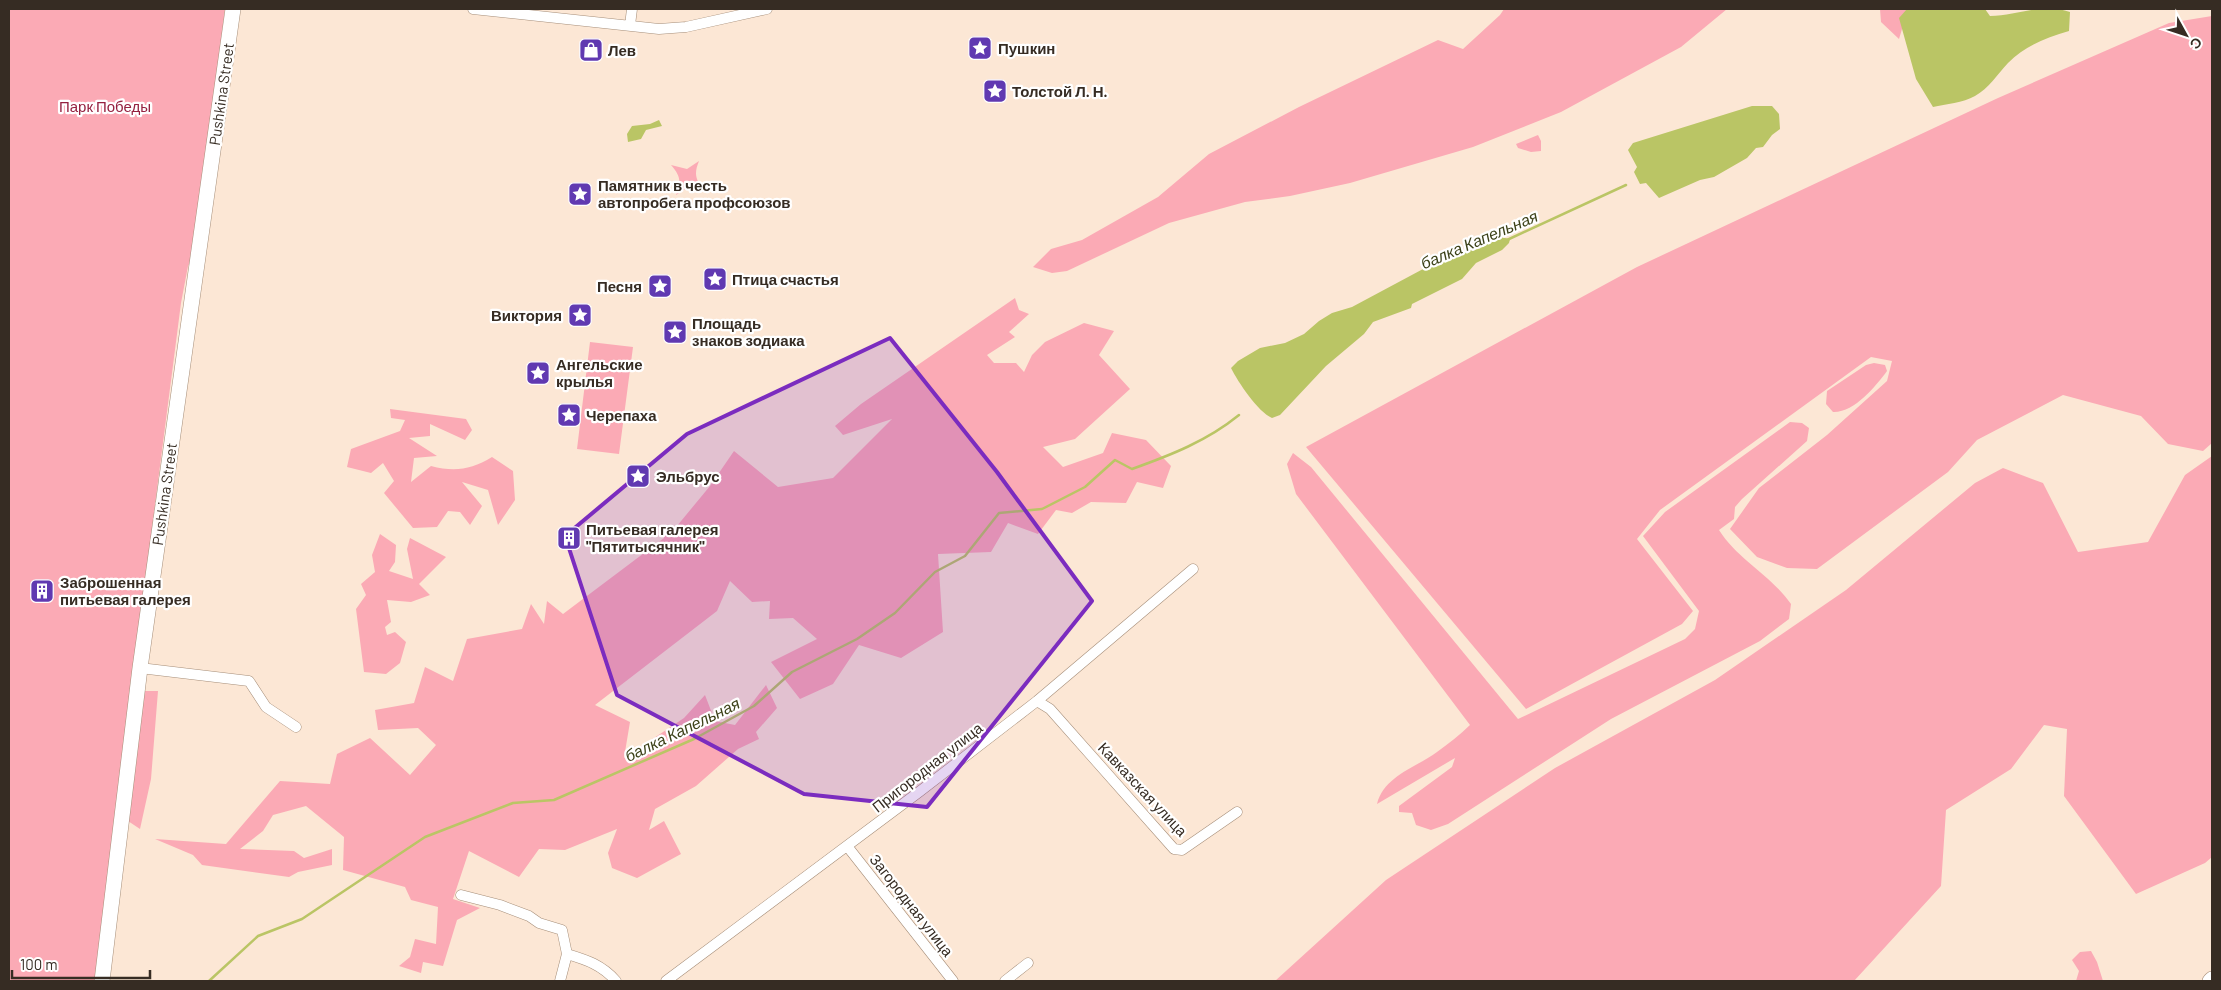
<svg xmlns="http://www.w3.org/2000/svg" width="2221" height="990" font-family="Barlow,sans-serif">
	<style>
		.green { fill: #fbaab5 }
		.water { fill: #bac565 }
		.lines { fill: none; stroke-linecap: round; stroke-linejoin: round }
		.stream { stroke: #bac565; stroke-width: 2.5 }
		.street-casing { stroke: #a68e79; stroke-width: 11 }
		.secondary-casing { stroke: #a68e79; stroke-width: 16 }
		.street { stroke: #fff; stroke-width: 10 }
		.secondary { stroke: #fff; stroke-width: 15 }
		.marked { fill: #7b2cbf; fill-opacity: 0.2; stroke: #7b2cbf; stroke-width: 4; stroke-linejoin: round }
		.labels { text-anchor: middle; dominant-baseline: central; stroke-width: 4.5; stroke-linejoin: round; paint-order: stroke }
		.poi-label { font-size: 15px; font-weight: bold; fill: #362c23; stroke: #fff; text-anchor: start }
		.street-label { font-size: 15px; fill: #362c23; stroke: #fff }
		.park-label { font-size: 15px; fill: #952140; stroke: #fff }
		.water-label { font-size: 16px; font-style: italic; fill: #3c4118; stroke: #fff }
	</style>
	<rect width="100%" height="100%" fill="#fce7d5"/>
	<path class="green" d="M9,9H225L194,255L188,266L181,303L122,761L96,981H9Z
		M1504,9H1727L1681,47L1561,112L1473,147L1350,183L1290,196L1245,202L1169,223L1067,271L1052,273L1033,267L1051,249L1082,240L1158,197L1209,154L1299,107L1438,40L1463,49L1500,15Z
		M1880,9H1908L1899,39L1881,22Z
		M2212,16V443L2203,451L2168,444L2141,416L2063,395L1977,440L1948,472L1817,569L1787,568L1757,557L1730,529L1759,488L1827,435L1887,381L1892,361L1871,357L1660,510L1637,539L1693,611L1682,624L1526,709L1306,447L1637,267L1998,98L2169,23Z
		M1538,135L1541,141V151L1531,152L1518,148L1516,144Z
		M699,161C694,173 695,180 704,189L690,186L676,195C682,182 680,175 671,165L687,169Z
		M1015,298L1019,310L1029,314L1009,332L1015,337L987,355L994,363H1016L1024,372L1032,355L1045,342L1084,323L1114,331L1099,355L1130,389L1075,439L1043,447L1063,467L1103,453L1112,433L1146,440L1171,466L1163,488L1137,482L1126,503L1091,502L1072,513L1056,510L1038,534L1008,523L991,552L938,554L943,632L901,658L859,645L833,684L800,699L771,662L817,639L793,618L769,619L770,601L752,602L730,581L717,611L595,705L630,722L624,758L684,718L705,695L715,721L735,725L766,685L777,708L756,732L759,739L738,749L696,786L655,809L649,830L664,821L681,854L637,878L612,868L608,853L617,829L565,850L539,849L519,877L469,851L453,899L480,908L457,920L443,966L423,962L421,973L399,966L410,957L415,939L436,944L438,907L411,900L405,887L343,870L344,837L306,806L273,815L263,831L240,849L294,851L304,858L332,849V865L298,872L289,877L202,865L193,855L155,839L226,844L280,781L330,784L337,754L370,738L410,775L436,745L418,728L378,730L375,710L414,703L425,667L453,681L467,639L522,629L531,604L544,624L547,601L563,614L664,538V526L672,532L710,486L734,451L778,487L833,478L892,419L843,435L835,426L861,404Z
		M572 315a8 8 0 1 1 16 0a8 8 0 1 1-16 0Z
		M668 332a7 7 0 1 1 14 0a7 7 0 1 1-14 0Z
		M590,342L633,347L619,454L577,449Z
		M1874,363L1885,365L1887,371C1876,386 1854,413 1833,412L1826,404L1827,391L1866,365Z
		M390,409L466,419L472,430L465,440L430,424V436L409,438L437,456L414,458L411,482L431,466C454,472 471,470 492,457L513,471L515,500L498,525L488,490L462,482L482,506L470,525L460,512L448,511L437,527L413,528L384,493L394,481L383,463L371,473L347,467L351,449L400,431L405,420L391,418Z
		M1790,422L1802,423L1809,428L1807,441L1742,499L1735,507L1734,519L1719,530C1738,560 1771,575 1791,604L1789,619L1760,641L1611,719L1448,824L1431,830L1416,825L1412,813L1399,812V806L1452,767L1455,758L1377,804C1384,776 1415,768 1437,752C1448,744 1460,735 1470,725L1296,494L1287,464L1293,453L1311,467L1518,719L1685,639L1695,629L1699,611L1643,536L1665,512Z
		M2212,456V857L2205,863L2136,894L2064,796L2067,729L2044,725L2011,769L1946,810L1941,886L1854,981H1275L1386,880L1555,768L1715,680L1846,590L1975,483L2003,468L2043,483L2078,552L2148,542L2185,475Z
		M380,534L396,545L395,562L389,571L413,579L407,549L410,538L446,557L419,584L430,595L411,602L387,600L391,622L385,627L387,635L395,632L406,642L400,663L386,674L364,672L356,609L366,595L361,584L375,572L372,555Z
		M142,691H158L151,779L140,829L128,821Z
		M2091,951L2097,962L2103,981H2076L2079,971L2072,960L2080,952Z"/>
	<path class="water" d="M1907,9H1985L1990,16C2017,16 2043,2 2070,12L2069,31C2046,38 2026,45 2008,63C1997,75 1989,88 1975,96C1963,103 1946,104 1933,107L1916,79L1899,18Z
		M1752,106H1772L1779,114L1780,129L1772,135L1763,147L1756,148L1747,158L1714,177L1700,180L1659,198L1646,183L1640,184L1634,172L1637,167L1628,150L1633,143Z
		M659,120L662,126L646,130L641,139L628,142L627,134L632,126L650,124Z
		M1500,237L1510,239L1509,243L1502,250L1476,263L1462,279L1412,304L1411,308L1373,322L1364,334L1326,366L1280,415L1272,418C1258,412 1238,382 1231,368L1238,361L1260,348L1285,343L1304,334L1319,321L1332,313L1352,307L1438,261L1471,250L1487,241Z"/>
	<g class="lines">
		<path class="stream" d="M1507,240L1626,185
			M209,981L258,936L302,919L425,837L513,803L554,800L694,739L754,706L792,672L857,639L895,613L935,572L965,556L999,513L1042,509L1085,487L1115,460L1132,469C1171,455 1207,441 1239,415"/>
		<g class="street-casing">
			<path id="street" d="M473,9L659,29L686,27L767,9
				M630,25L632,9
				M140,668L249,681L266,707L296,727
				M1037,701L1050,709L1174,849L1182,850L1237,812
				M847,846L953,981
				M461,895L500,905L529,916L539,923L562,930L567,954C587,960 602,965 616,981
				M560,981L567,954
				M666,981L919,792L1037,701L1193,569
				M1005,981L1028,963"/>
		</g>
		<g class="secondary-casing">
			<path id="secondary" d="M102,981L140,668L233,9
				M2210,981L2212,979"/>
		</g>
		<use href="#street" class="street"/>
		<use href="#secondary" class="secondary"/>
	</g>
	<path class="marked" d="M890,338L997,472L1092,601L927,807L804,794L617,695L565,536L687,434Z"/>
	<defs>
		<g id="sight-square" transform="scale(1.25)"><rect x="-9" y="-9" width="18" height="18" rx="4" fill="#6039b1" stroke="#fff"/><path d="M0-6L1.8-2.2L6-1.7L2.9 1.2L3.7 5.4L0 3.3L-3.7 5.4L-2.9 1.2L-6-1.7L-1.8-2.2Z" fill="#fff"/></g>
		<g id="shop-square" transform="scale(1.25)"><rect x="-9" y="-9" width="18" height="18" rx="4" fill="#6039b1" stroke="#fff"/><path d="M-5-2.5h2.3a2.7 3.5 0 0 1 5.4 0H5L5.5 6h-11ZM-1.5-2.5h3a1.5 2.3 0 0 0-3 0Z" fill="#fff"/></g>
		<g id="building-square" transform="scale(1.25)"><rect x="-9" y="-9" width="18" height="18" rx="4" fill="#6039b1" stroke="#fff"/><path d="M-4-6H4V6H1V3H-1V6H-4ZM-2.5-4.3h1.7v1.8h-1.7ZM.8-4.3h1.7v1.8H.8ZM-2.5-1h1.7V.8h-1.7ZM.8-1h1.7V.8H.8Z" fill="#fff"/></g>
	</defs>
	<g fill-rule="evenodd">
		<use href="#sight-square" x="980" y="48"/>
		<use href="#shop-square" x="591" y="50"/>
		<use href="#sight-square" x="995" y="91"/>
		<use href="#sight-square" x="580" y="194"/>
		<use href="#sight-square" x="715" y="279"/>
		<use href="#sight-square" x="660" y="286"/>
		<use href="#sight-square" x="580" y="315"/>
		<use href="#sight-square" x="675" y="332"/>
		<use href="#sight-square" x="538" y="373"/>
		<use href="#sight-square" x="569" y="415"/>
		<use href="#sight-square" x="638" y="476"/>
		<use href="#building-square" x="569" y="538"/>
		<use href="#building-square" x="42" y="591"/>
	</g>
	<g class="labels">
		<g class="poi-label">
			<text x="998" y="48">Пушкин</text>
			<text x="608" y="50">Лев</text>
			<text x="1012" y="91">Толстой Л. Н.</text>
			<text x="598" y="185">Памятник в честь<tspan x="598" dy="17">автопробега профсоюзов</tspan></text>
			<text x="732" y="279">Птица счастья</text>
			<text x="642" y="286" text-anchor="end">Песня</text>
			<text x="562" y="315" text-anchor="end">Виктория</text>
			<text x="692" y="323">Площадь<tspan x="692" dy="17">знаков зодиака</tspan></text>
			<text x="556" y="364">Ангельские<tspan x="556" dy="17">крылья</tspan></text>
			<text x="586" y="415">Черепаха</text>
			<text x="656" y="476">Эльбрус</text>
			<text x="586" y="529">Питьевая галерея<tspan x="586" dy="17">"Пятитысячник"</tspan></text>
			<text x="60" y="582">Заброшенная<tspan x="60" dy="17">питьевая галерея</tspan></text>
		</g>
		<g class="street-label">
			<text transform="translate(221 94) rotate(-82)">Pushkina Street</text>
			<text transform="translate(164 494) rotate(-82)">Pushkina Street</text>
			<text transform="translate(927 767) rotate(-38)">Пригородная улица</text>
			<text transform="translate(1143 789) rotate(47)">Кавказская улица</text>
			<text transform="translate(912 905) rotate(52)">Загородная улица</text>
		</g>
		<g class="park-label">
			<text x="105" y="106">Парк Победы</text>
		</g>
		<g class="water-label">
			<text transform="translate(1479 239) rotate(-23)">балка Капельная</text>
			<text transform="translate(682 729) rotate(-26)">балка Капельная</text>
		</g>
	</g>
	<rect width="2221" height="990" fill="none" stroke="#362c23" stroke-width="20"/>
	<g transform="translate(2186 35) rotate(130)" stroke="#ffffff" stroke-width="4" paint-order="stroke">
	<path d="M0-4L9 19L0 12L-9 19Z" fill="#362c23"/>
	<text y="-8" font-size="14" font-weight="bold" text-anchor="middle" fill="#362c23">С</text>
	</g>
	<path d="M12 970v8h138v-8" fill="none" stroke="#362c23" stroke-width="2.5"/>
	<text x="20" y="970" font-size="15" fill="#362c23" stroke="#ffffff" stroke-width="4" paint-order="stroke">100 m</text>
</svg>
